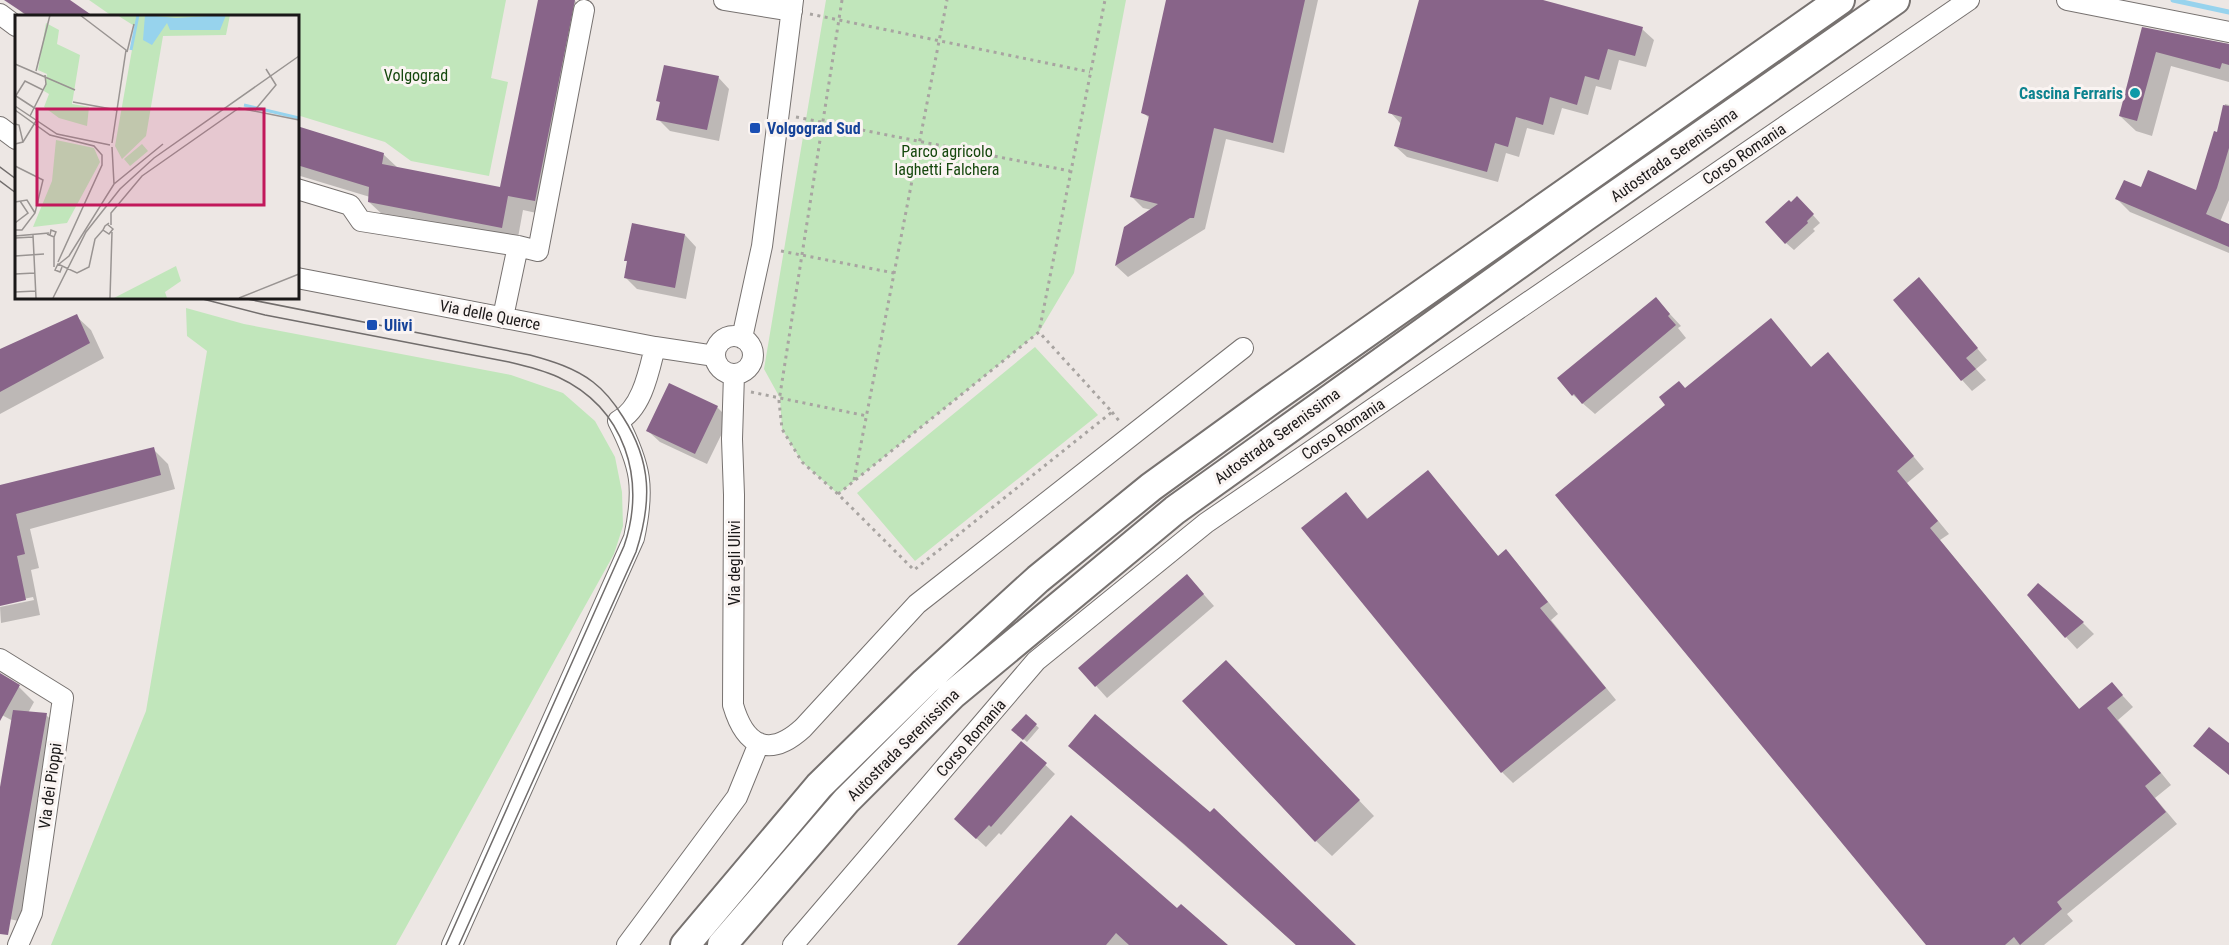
<svg xmlns="http://www.w3.org/2000/svg" width="2229" height="945" font-family="'Roboto Condensed',sans-serif">
	<style>
		.green { fill: #c1e6bb }
		.shadow { fill: #0003 }
		.lines { fill: none; stroke-linecap: round; stroke-linejoin: round }
		.stream { stroke: #97d3ed; stroke-width: 5 }
		.building { fill: #886489 }
		.minor-casing { stroke: #777270; stroke-width: 22 }
		.highway-casing { stroke: #777270; stroke-width: 32 }
		.path { stroke: #a8a4a1; stroke-width: 3; stroke-dasharray: 3 4.5; stroke-linecap: butt }
		.minor { stroke: #fff; stroke-width: 20 }
		.highway { stroke: #fff; stroke-width: 28 }
		.tram { stroke: #716d6c; stroke-width: 1.5 }
		.culture-dot { fill: #0f9aa8; stroke: #faf4f2; stroke-width: 2 }
		.transit-dot { fill: #1a4fb4; stroke: #faf4f2; stroke-width: 2 }
		.labels { text-anchor: middle; dominant-baseline: central; stroke-width: 6; stroke-linejoin: round; paint-order: stroke }
		.park-label { font-size: 16px; fill: #16480e; stroke: #faf4f2 }
		.culture-label { font-size: 16px; font-weight: bold; fill: #0d838f; stroke: #faf4f2; text-anchor: end }
		.transit-label { font-size: 16px; font-weight: bold; fill: #164399; stroke: #faf4f2; text-anchor: start }
		.street-label { font-size: 16px; fill: #1a1818; stroke: #faf4f2 }
		.inset-river { fill: none; stroke: #97d3ed; stroke-width: 3 }
		.inset-road { fill: none; stroke: #999492; stroke-width: 1.5 }
		.view { fill: #c2185b; fill-opacity: 0.15; stroke: #c2185b; stroke-width: 3 }
		.inset-edge { fill: none; stroke: #1a1818; stroke-width: 3 }
	</style>
	<rect width="100%" height="100%" fill="#ede7e4"/>
	<path class="green" d="M89,0H506L491,78L508,82L489,176L411,161L385,142L297,115V16H112Z
		M826,0H1126L1074,273L1039,332L838,494L802,462L782,429L780,398L764,369Z
		M186,308L244,324L511,375L563,393L595,421L615,457L622,492L623,526L614,554L396,945H51L146,711L207,351L187,336Z
		M1035,347L1098,415L915,561L857,493Z"/>
	<path class="shadow" d="M21,0H68L91,16H26L16,6Z
		M539,0L575,1L590,16L550,216L523,210L517,243L385,217L369,202L370,197L297,175V127L383,154L398,168L501,188Z
		M1167,0H1318L1284,153L1226,139L1205,229L1128,277L1116,266L1125,228L1152,210L1143,208L1132,197L1150,119L1143,112Z
		M1420,0H1538L1642,29L1654,40L1646,67L1619,60L1611,90L1596,86L1588,115L1562,108L1554,135L1527,128L1519,157L1506,153L1498,182L1407,157L1395,146L1401,124L1390,112Z
		M2143,29L2229,44V82L2171,66L2152,136L2136,131L2120,116Z
		M718,77L729,89L719,141L670,131L658,119L661,104L658,100Z
		M2225,104L2229,105V200L2220,222L2229,225V253L2130,212L2117,199L2142,189L2197,192L2218,134Z
		M1805,206L1820,223L1813,229L1815,231L1794,250L1786,243Z
		M685,235L696,247L686,299L637,289L625,277L628,263L626,260Z
		M1919,279L1987,360L1976,369L1986,380L1972,391L1962,380Z
		M1656,299L1681,326L1678,328L1686,338L1595,414L1573,395Z
		M76,316L91,330L104,358L0,414V350Z
		M1771,320L1812,368L1828,354L1924,469L1907,483L1949,534L1940,540L2080,710L2112,684L2133,707L2118,720L2171,785L2155,798L2177,824L2067,914L2073,921L2044,945H1928L1686,390Z
		M717,407L729,419L707,464L660,442L648,431Z
		M153,449L168,464L175,489L30,529L39,568L31,570L40,615L1,623L0,607L34,600L33,597L0,604V487Z
		M1428,472L1499,557L1506,551L1517,563L1558,614L1551,620L1616,700L1513,783L1502,772L1346,494L1369,520Z
		M2038,585L2083,623L2094,634L2077,649L2066,637Z
		M1198,588L1214,606L1107,698L1080,668Z
		M0,675L19,687L34,702L28,713L46,715L62,730L28,923L0,917V796L13,721L0,714Z
		M1241,677L1374,816L1332,856L1316,841Z
		M1026,716L1039,728L1027,742L1013,730Z
		M1022,743L1055,774L1001,835L999,833L986,847L965,828Z
		M1070,746L1354,945H1296L1197,856Z
		M1178,910L1226,945H965Z"/>
	<g class="lines">
		<path class="stream" d="M2173,0L2229,12"/>
	</g>
	<path class="building" d="M4,0H70L93,16H28Z
		M538,0H575L535,201L508,196L502,228L368,202L369,187L297,165V126L384,153L382,164L500,187Z
		M1166,0H1305L1273,143L1214,128L1194,218H1190L1115,266L1124,227L1158,204L1130,197L1149,116L1141,113Z
		M1419,0H1543L1643,27L1635,56L1608,49L1599,80L1585,76L1577,105L1550,97L1543,125L1516,117L1508,147L1495,143L1487,172L1394,146L1402,117L1388,113Z
		M2142,27L2229,44V65L2222,63L2220,69L2156,52L2137,121L2119,116Z
		M664,65L719,76L707,130L656,120L660,102L656,101Z
		M2223,105L2229,106V148L2217,188L2206,214L2229,224V247L2115,199L2124,180L2141,187L2148,170L2196,190L2214,131L2217,132Z
		M1797,196L1814,214L1807,221L1808,223L1785,244L1765,222L1789,200L1791,202Z
		M632,223L685,234L675,288L624,278L627,261H624Z
		M1919,277L1978,348L1966,358L1976,369L1961,381L1893,300Z
		M1656,297L1670,314L1668,316L1676,325L1582,404L1574,394L1572,396L1557,378Z
		M77,314L90,343L0,392V349Z
		M1771,318L1811,367L1828,352L1914,456L1897,471L1938,521L1930,528L2079,709L2112,682L2123,695L2107,708L2161,773L2145,786L2166,812L2057,902L2062,909L2020,945L2014,937L2005,945H1926L1555,495L1665,405L1659,397L1679,381L1685,388Z
		M669,383L718,406L695,454L646,431Z
		M154,447L161,475L16,514L25,554L17,556L26,600L0,606V485Z
		M1428,470L1498,556L1506,549L1548,602L1540,608L1606,688L1501,773L1301,528L1346,492L1367,519Z
		M1187,574L1204,594L1095,687L1078,668Z
		M2038,583L2084,622L2065,638L2027,595Z
		M1226,660L1360,800L1315,842L1182,701Z
		M0,673L20,685L0,721Z
		M13,710L47,713L8,935L0,934V787Z
		M1026,714L1037,724L1023,740L1011,730Z
		M1095,714L1210,812L1214,808L1356,945H1296L1184,844L1068,746Z
		M2209,727L2229,743V775L2193,746Z
		M1021,741L1047,763L991,827L989,825L976,839L954,819Z
		M1071,815L1177,908L1181,904L1228,945H1129L1116,933L1106,945H957Z"/>
	<g class="lines">
		<g class="minor-casing">
			<path id="minor" d="M724,0L792,11
				M2067,0L2229,32
				M0,14L16,26
				M0,127L16,139
				M297,189L350,205L361,221L518,246
				M297,278L655,347L715,356
				M503,317L518,246L538,251L584,10
				M715 355a19 19 0 1 1 38 0a19 19 0 1 1-38 0Z
				M742,338L762,246L793,0
				M734,374L732,439L734,495L733,705C745,746 769,759 803,728L917,604L1243,348
				M0,659L63,698L32,913L18,945
				M452,945L634,538C645,488 641,466 618,421C642,409 649,371 655,347
				M627,945L737,797L759,743
				M793,945L1036,661L1206,523L1969,0"/>
		</g>
		<g class="highway-casing">
			<path id="highway" d="M685,945L819,786L925,682L1038,579L1151,487L1271,400L1840,0
				M722,945L846,801L952,695L1175,510L1583,218L1895,0"/>
		</g>
		<path class="path" d="M842,0L779,401L782,429L802,462L838,494L914,570L1112,412L1039,332
			M810,14L1090,72
			M796,117L1070,171
			M781,251L894,273
			M751,392L867,416
			M1112,412L1120,422
			M854,480L947,0
			M838,494L1039,332L1105,0"/>
		<use href="#minor" class="minor"/>
		<use href="#highway" class="highway"/>
		<path class="tram" d="M0,167L16,179
			M0,181L16,193
			M195,297L265,315L509,362C526,366 543,370 558,377C625,408 647,480 624,546L446,945
			M237,297L530,355C552,361 575,368 593,382C605,391 615,404 623,417C652,462 652,502 636,552L459,945"/>
	</g>
	<circle class="culture-dot" cx="2135" cy="93" r="6"/>
	<g class="transit-dot">
		<rect x="749" y="122" width="12" height="12" rx="3"/>
		<rect x="366" y="319" width="12" height="12" rx="3"/>
	</g>
	<g class="labels">
		<g class="park-label">
			<text x="416" y="75">Volgograd</text>
			<text x="947" y="151">Parco agricolo<tspan x="947" dy="18">laghetti Falchera</tspan></text>
		</g>
		<g class="culture-label">
			<text x="2123" y="93">Cascina Ferraris</text>
		</g>
		<g class="transit-label">
			<text x="767" y="128">Volgograd Sud</text>
			<text x="384" y="325">Ulivi</text>
		</g>
		<g class="street-label">
			<text transform="translate(1744 154) rotate(-34)">Corso Romania</text>
			<text transform="translate(1674 155) rotate(-35)">Autostrada Serenissima</text>
			<text transform="translate(490 315) rotate(11)">Via delle Querce</text>
			<text transform="translate(1343 429) rotate(-34)">Corso Romania</text>
			<text transform="translate(1277 436) rotate(-36)">Autostrada Serenissima</text>
			<text transform="translate(734 563) rotate(-90)">Via degli Ulivi</text>
			<text transform="translate(971 738) rotate(-49)">Corso Romania</text>
			<text transform="translate(903 745) rotate(-45)">Autostrada Serenissima</text>
			<text transform="translate(50 786) rotate(-82)">Via dei Pioppi</text>
		</g>
	</g>
	<g transform="translate(15 15)">
		<rect width="284" height="284" fill="#ede7e4"/>
		<path d="M102,0H215L211,20L148,21L131,121L107,144L100,131L121,12ZM31,8L44,15L42,29L65,40L57,89L74,92L72,111L44,103L29,92L34,79L29,76L32,59L23,55ZM41,125L79,133L85,147L52,208L18,212L37,166ZM127,129L133,136L115,151L109,144ZM161,251L166,266L150,277L152,283H99Z" fill="#c1e6bb"/>
		<path d="M130,0L161,3L211,0L205,15H155L152,8L137,30L128,25Z" fill="#97d3ed"/>
		<path class="inset-river" d="M116,35L123,0M229,90L284,103"/>
		<path class="inset-road" d="M65,0L111,35L97,128M112,37L119,9M0,49L60,75M21,56L35,0M1,81L21,94M0,82L10,66L28,75M58,87L102,95M0,91L42,119L95,130M0,95L35,120L79,131L87,140V150L43,247M240,95L261,70L251,54M15,101L31,69L30,60M0,109L4,110L8,127M0,129L8,127L21,106M97,132L99,169M0,151L28,165L20,198L7,215H0M0,187L12,185L20,198M0,208L13,198L5,186M92,209L98,214L94,219L88,215L90,211L94,208M96,210V198L127,161L224,93L284,105M32,219L39,222L41,217L36,215L35,220M18,220L21,283M0,221L34,218M39,222V252M0,223L18,222M0,241L29,239M44,249L54,241L99,169L148,129M47,252L45,257L40,255L43,249L62,258L74,252L80,224L88,215M0,259L20,258M0,277L21,276M38,283L71,217L105,174L139,143L284,41M95,283L97,217M224,283L284,259"/>
		<path class="view" d="M22,94H249V190H22Z"/>
		<rect width="284" height="284" class="inset-edge"/>
	</g>
</svg>
